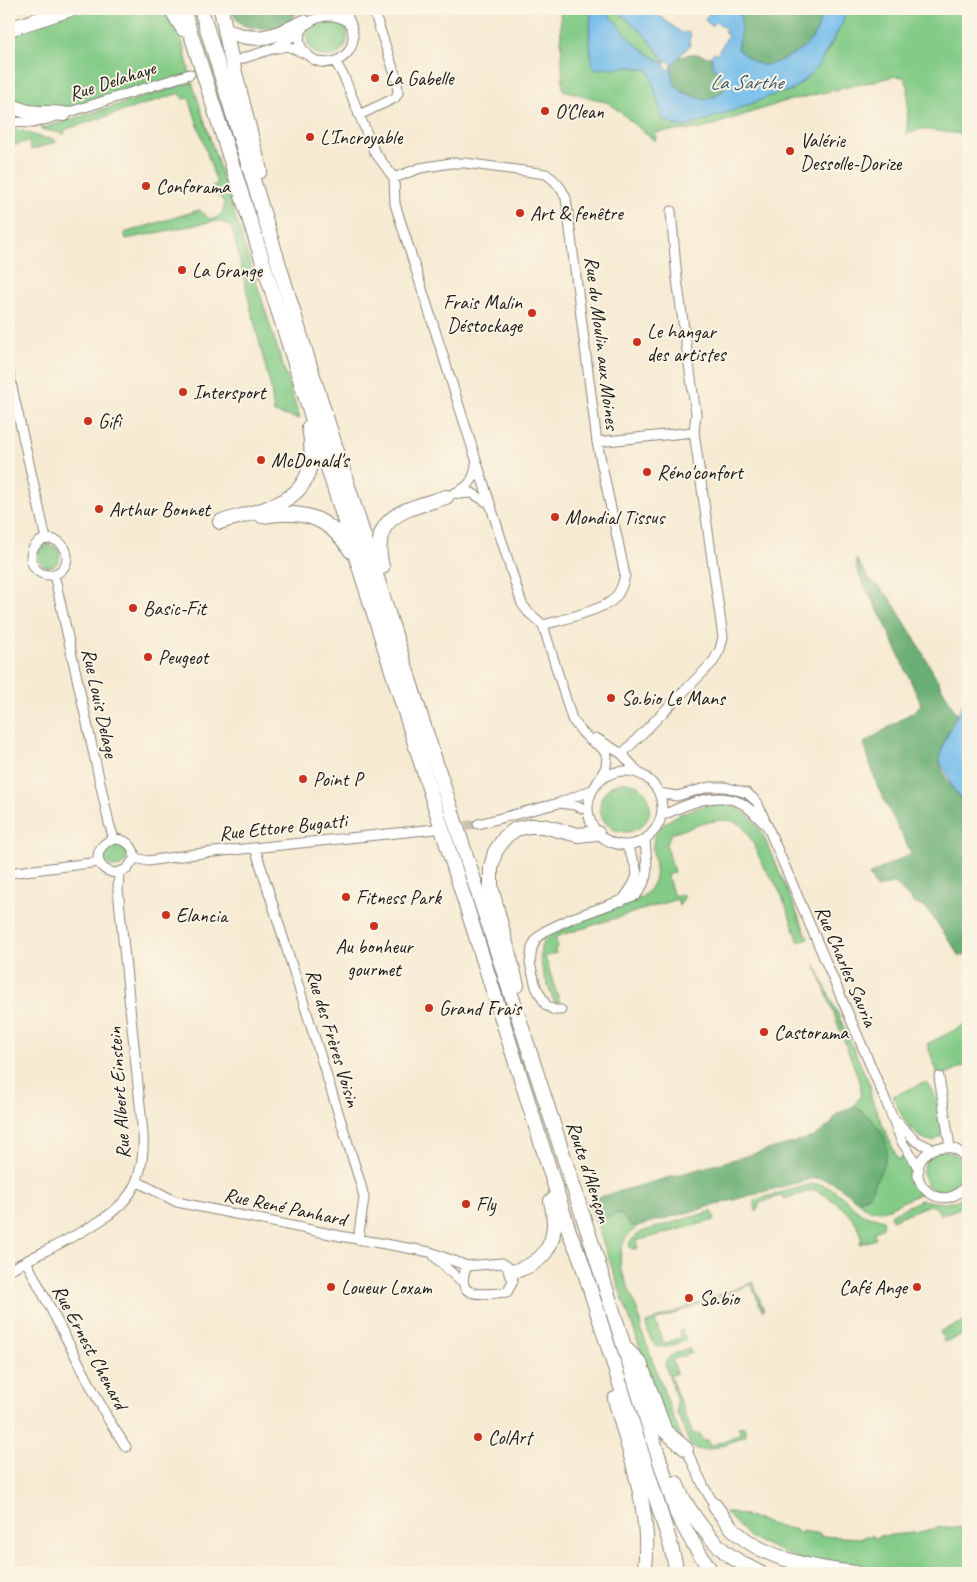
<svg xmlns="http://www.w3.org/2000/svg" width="977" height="1582" font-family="Caveat,sans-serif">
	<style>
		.green { fill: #83cb87; stroke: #507452 }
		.forest { fill: #6aaf74; stroke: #436648 }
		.water { fill: #72bceb; stroke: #476c84 }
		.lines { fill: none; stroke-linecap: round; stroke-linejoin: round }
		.minor-tunnel { stroke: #cac1ae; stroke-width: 9; stroke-dasharray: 9 4.5; stroke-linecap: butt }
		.minor-casing { stroke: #898377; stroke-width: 11 }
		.highway-casing { stroke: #898377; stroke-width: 16 }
		.minor { stroke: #fff; stroke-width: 9 }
		.highway { stroke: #fff; stroke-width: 14 }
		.poi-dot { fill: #c8321e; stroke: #fcf5e5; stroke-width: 2 }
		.labels { text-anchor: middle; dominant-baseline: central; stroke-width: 4; stroke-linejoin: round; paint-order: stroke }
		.poi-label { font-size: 20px; fill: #1c1c1c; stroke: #fcf5e5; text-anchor: start }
		.street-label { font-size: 20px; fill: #1c1c1c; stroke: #fcf5e5 }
		.water-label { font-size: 21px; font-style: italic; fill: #3e5c6f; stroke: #fcf5e5 }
	</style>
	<rect width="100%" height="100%" fill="#fcf5e5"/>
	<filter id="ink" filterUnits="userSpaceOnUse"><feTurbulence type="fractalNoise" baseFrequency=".02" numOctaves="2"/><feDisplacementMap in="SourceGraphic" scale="10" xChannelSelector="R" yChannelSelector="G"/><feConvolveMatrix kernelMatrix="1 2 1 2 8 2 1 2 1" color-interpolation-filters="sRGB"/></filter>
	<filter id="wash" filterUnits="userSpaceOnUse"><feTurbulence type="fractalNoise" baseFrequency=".0096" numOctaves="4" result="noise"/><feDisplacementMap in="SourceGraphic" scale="20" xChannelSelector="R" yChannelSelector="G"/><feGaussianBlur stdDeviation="1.12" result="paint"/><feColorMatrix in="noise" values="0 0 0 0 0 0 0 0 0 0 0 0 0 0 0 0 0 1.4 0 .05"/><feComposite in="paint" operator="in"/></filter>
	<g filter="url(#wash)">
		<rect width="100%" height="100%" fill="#f6ead2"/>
		<path class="green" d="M71,9H171L176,16L190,74L64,114L23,120L9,117V29Z
			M560,9H598L591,13L589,37L593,69L630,67L649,70L674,125C690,129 707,119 722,114C741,108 758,100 776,94C781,92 787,92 791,90C815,77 841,35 845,9H968V135L922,129L907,134L908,86L904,77L896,76L783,102L701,129L657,132L655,141L609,103L563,90Z
			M598,9H615L644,34L666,62L665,64L659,59L658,60C649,54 640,48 632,41C621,31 613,14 598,9Z
			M325,16C330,18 339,20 343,24C346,26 347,31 347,34C351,67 295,63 309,26Z
			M192,82L300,419L274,413L271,389L247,293L233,231C228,224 223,221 214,221L126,239L124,233L199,210L210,219C226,218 230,199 214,194L212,186L217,184L189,98L183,99L180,93L64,130L65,134L40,129Z
			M9,128L22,131L42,138L54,139L57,142L31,150L28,141L9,147Z
			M38 556a11 11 0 1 1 22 0a11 11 0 1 1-22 0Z
			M600 807a25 25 0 1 1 50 0a25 25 0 1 1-50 0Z
			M724,803C743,808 752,817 762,833L808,938L799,942C791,922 780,883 765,870C758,856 752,834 740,825C724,812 688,829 671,834L666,844L674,872L667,875L674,896L682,894L684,898L679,906L677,899L555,937L558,947L555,949L556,953L545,957L560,1003L554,1002C549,987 534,957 543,943C546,937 553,934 559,931L642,897C664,876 652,867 653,844C653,817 704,804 724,803Z
			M104 855a12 12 0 1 1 24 0a12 12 0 1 1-24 0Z
			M815,964L870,1085L871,1098L898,1160L907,1153L913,1164V1179L919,1194L883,1211L869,1210L857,1201L869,1196L873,1120L854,1106L860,1097L861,1085Z
			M968,1023V1064L939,1077L927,1044Z
			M926,1082C937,1096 947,1118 941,1136L934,1141C912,1141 900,1113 893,1096Z
			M923 1172a21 21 0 1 1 42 0a21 21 0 1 1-42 0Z
			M812,1184C833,1182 846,1203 863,1214C870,1217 876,1217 883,1220L884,1225L881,1229L874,1232L876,1239L860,1244C869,1225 830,1195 814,1190L783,1199L782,1195L760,1203L756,1211L754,1200Z
			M968,1198V1205L941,1215L936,1207L929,1205L892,1220L890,1215L921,1200L944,1203Z
			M712,1211L715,1220L636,1241L638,1248L633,1249L629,1247L630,1241L641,1232Z
			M620,1213L631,1226H638L625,1239L621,1249L620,1267L638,1312L642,1332L682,1440L669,1430L595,1220Z
			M753,1282L764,1310H762L751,1284L655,1321L664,1344L681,1337L679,1331L682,1330L685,1336V1341C659,1350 653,1354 646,1323Z
			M966,1321L968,1333L944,1342L940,1331Z
			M689,1348L691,1353L672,1360L677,1373L670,1376L693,1434L699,1433L703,1441L708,1440L710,1446L741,1434L738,1427H744L746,1435C732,1441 702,1458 690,1445L677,1413L676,1398L665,1364C669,1353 680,1352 689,1348Z
			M725,1512H733L774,1525L797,1530V1533H802V1531L820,1534V1536L864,1538L865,1536H874V1538H879V1536L914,1533L943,1527L968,1528V1571L874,1572L821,1565L798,1559L750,1538Z"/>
		<path class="forest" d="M233,9H255L265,13L274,12L280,9H299C296,15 291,20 286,23C270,32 233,32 233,9Z
			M740,9H821C821,36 805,51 781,60C774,63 770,66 763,65C754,64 743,54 737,48L741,30Z
			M690,54H698L712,58L711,62L722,78L725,90L715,97L705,100C684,92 669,91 672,65L678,58Z
			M856,559L869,578L889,597L912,634L957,715C950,728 941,744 940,759C939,773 958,797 968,805V955L960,956L927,909L914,903L895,883L876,888L869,875L911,853L877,786L864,743L916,710L921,704L885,624L857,571Z
			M854,1106C870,1118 891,1133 886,1156C885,1163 881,1169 879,1175C871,1190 873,1194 857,1201C844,1190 832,1178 814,1178L638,1226H631L620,1213L595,1220L588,1200L814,1137L831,1124L837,1114Z"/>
		<path class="water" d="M598,9C613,14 621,31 632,41C640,48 649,54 657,60L659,59L669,70L672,67C671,92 685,93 705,100L715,97L725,89L722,78L711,62L713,59L710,56L714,52L717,54L728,36L724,31L726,29L716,21L711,26L704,19L709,14L712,9H740L741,30L737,48C743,54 754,64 763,65C770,66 774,63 781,60C805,51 821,36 821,9H845L843,22L820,63L813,72L791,91L778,93L740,108L686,127L674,125L662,118L649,70L630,67L593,69L589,37L591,13Z
			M615,9H654L661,17L682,33L689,32L691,35L689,40L690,45L672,65L669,60L666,62L644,34Z
			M968,695V805L954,790L940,761L943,745L950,728Z"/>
	</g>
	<g filter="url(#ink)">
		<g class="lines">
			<path class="minor-tunnel" d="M452,827L478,824"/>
			<g class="minor-casing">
				<path id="minor" d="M344,9C348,18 354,28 353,38C352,59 327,70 310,57C277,32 328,0 351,25
					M278,48L287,46L306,54
					M241,59L275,48L300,31
					M335,61L344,77L374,151L394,178L395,204L519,595L522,604L528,612L543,625L572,719L582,732L590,740L601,747L607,755L606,767L596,785
					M359,115L395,98L398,93L397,80L373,9
					M9,122L33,123L44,120L190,74
					M394,178L420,168L451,163H465L546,174C556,181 561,187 566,198L597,442L625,575C623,585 619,596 610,602C595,612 561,620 543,625
					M9,374L46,539
					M597,442L694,432
					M459,494L472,493L490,504
					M446,497C464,489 474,486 476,464
					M31 557a18 18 0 1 1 36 0a18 18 0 1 1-36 0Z
					M54,574L109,823L114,839
					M596,738L622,754L639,773
					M622,754L713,662L720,649L723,637L694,432L696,414L677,279L671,211
					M588 808a37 37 0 1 1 74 0a37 37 0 1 1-74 0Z
					M659,793L677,796L709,787H725L747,793L757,802L885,1099L902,1142L914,1160L919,1170
					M559,803L574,805L588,810
					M661,816C685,805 717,789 743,804C751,809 758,818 766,825
					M478,824L559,803L592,790
					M114,839C126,839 134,846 135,858L127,869L116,873C92,870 93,845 114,839Z
					M255,848L361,1185L364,1198L358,1240
					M135,858L148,861L195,854L435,829
					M9,873L99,862
					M622,901C642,874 640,874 626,845
					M561,1010H554L546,1005L536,987L530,963L532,948L536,939L545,931L570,919L636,895C652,876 646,862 645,839
					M939,1077L950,1147
					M894,1119L916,1141L933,1149
					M968,1164C964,1154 956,1147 945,1147C937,1147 929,1150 924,1156C901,1184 948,1219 968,1181
					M138,1182L177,1202L340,1236L430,1252L467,1266L502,1263L508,1267L513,1281L507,1292C486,1294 452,1301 467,1266
					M434,1256L458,1279L463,1281
					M26,1261L108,1419L126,1447
					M9,1270C29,1259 50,1249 70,1238C119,1212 146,1194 143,1134L118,890L119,873
					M686,1449L704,1487L715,1506"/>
			</g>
			<g class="highway-casing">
				<path id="highway" d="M171,9L183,29
					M183,9L570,1234L580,1257L670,1543L675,1563L676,1573
					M201,9L308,360L422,720L592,1244L657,1452L677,1514L693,1543L712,1573
					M221,9L229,49L260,171
					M9,29L71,9
					M233,33C261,44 278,34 304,22
					M9,103C27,117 43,111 64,114
					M262,516C302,509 328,516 351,551
					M220,522C276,506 323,501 309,427
					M382,567C369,514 406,510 446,497
					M517,985L491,887V868L495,852L506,836L516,829L530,826H543L578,835L597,833
					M511,1272C549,1263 560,1237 551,1201
					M627,1350L640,1363L665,1431L686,1449
					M615,1399C629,1451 654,1520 644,1573
					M676,1483C684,1505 706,1535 723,1550C734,1560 748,1567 760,1573
					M715,1506C720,1513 725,1520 731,1527C760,1559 815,1568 855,1573"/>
			</g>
			<use href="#minor" class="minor"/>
			<use href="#highway" class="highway"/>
		</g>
	</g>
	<g class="poi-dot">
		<circle cx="375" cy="78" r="5"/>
		<circle cx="545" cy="111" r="5"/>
		<circle cx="310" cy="137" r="5"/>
		<circle cx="790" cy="151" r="5"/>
		<circle cx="146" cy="186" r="5"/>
		<circle cx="520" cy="213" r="5"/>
		<circle cx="182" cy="270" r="5"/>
		<circle cx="532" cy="313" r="5"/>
		<circle cx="637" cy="342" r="5"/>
		<circle cx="183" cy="392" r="5"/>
		<circle cx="88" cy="421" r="5"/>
		<circle cx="261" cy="460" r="5"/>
		<circle cx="647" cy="472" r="5"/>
		<circle cx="99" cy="509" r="5"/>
		<circle cx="555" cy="517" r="5"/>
		<circle cx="133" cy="608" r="5"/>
		<circle cx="148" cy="657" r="5"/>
		<circle cx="611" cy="698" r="5"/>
		<circle cx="303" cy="779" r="5"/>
		<circle cx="346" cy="897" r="5"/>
		<circle cx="166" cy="915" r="5"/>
		<circle cx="374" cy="926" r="5"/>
		<circle cx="429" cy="1008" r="5"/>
		<circle cx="764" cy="1032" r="5"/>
		<circle cx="466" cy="1204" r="5"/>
		<circle cx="331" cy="1287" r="5"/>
		<circle cx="917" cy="1287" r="5"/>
		<circle cx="689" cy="1298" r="5"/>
		<circle cx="478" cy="1437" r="5"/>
	</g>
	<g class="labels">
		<g class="poi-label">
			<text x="385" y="78">La Gabelle</text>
			<text x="555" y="111">O'Clean</text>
			<text x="320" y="137">L'Incroyable</text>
			<text x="800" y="140">Valérie<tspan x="800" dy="23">Dessolle-Dorize</tspan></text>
			<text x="156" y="186">Conforama</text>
			<text x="530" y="213">Art &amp; fenêtre</text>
			<text x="192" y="270">La Grange</text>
			<text x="522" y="302" text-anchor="end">Frais Malin<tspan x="522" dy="23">Déstockage</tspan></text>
			<text x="647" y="331">Le hangar<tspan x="647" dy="23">des artistes</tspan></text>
			<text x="193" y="392">Intersport</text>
			<text x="98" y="421">Gifi</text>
			<text x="271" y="460">McDonald's</text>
			<text x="657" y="472">Réno'confort</text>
			<text x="109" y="509">Arthur Bonnet</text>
			<text x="565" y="517">Mondial Tissus</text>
			<text x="143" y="608">Basic-Fit</text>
			<text x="158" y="657">Peugeot</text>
			<text x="621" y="698">So.bio Le Mans</text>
			<text x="313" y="779">Point P</text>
			<text x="356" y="897">Fitness Park</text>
			<text x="176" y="915">Elancia</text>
			<text x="374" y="946" text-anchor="middle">Au bonheur<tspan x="374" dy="23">gourmet</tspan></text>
			<text x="439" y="1008">Grand Frais</text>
			<text x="774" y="1032">Castorama</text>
			<text x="476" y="1204">Fly</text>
			<text x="341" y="1287">Loueur Loxam</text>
			<text x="907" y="1287" text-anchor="end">Café Ange</text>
			<text x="699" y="1298">So.bio</text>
			<text x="488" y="1437">ColArt</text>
		</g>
		<g class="street-label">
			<text transform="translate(112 81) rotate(-18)">Rue Delahaye</text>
			<text transform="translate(602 343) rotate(83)">Rue du Moulin aux Moines</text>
			<text transform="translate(100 703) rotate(78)">Rue Louis Delage</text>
			<text transform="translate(283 827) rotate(-6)">Rue Ettore Bugatti</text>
			<text transform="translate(846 966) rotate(67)">Rue Charles Sauria</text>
			<text transform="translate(333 1038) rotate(73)">Rue des Frères Voisin</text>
			<text transform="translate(119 1093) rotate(-94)">Rue Albert Einstein</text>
			<text transform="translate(589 1172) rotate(72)">Route d'Alençon</text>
			<text transform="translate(285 1207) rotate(12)">Rue René Panhard</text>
			<text transform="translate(90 1347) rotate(62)">Rue Ernest Chenard</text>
		</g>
		<g class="water-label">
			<text x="746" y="82">La Sarthe</text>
		</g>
	</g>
	<rect width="977" height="1582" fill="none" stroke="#fcf5e5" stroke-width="30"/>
</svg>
